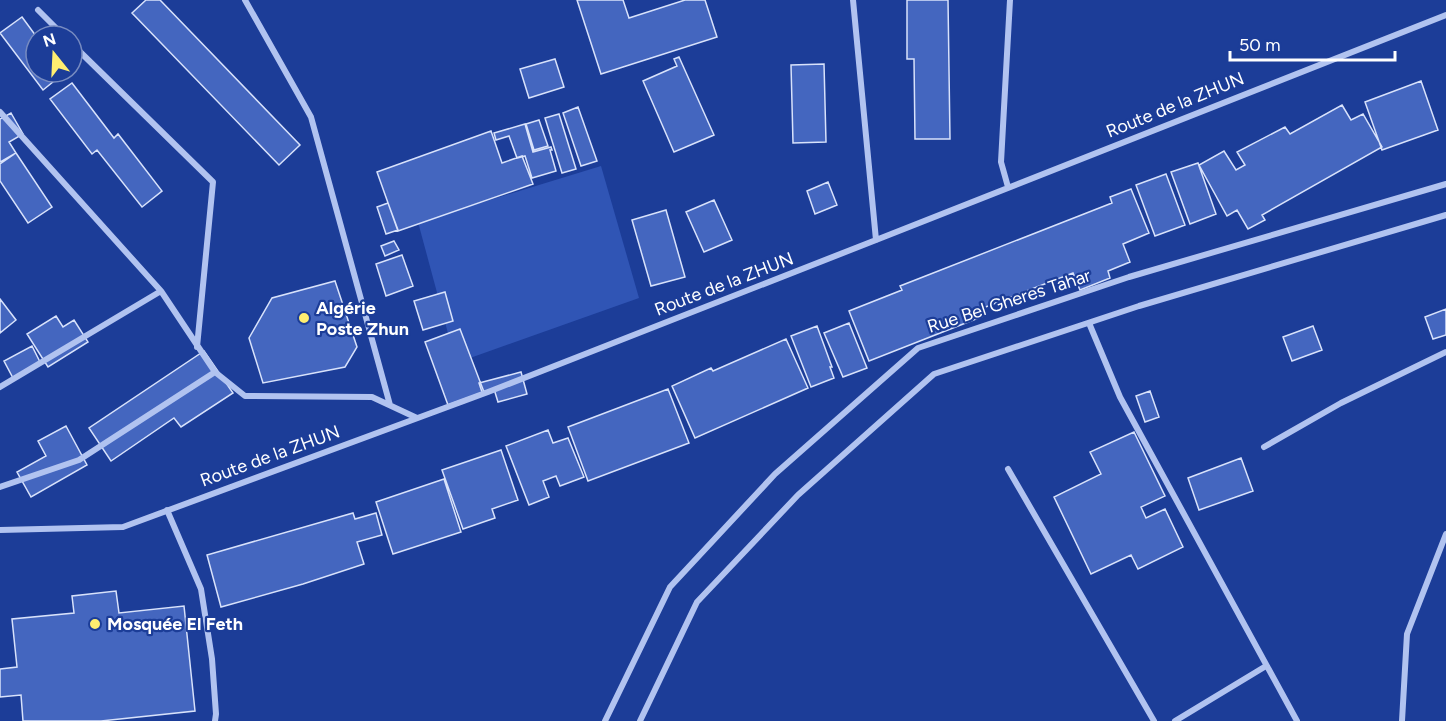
<svg xmlns="http://www.w3.org/2000/svg" width="1446" height="721" font-family="Figtree,sans-serif">
	<style>
		.green { fill: #3055b5 }
		.building { fill: #4466bf; stroke: #d8e2fb; stroke-width: 1.5 }
		.lines { fill: none; stroke-linecap: round; stroke-linejoin: round }
		.minor { stroke: #b1c3f0; stroke-width: 6 }
		.poi-dot { fill: #ffee70; stroke: #1c3d98; stroke-width: 2 }
		.labels { text-anchor: middle; dominant-baseline: central; stroke-width: 4.5; stroke-linejoin: round; paint-order: stroke }
		.street-label { font-size: 18px; fill: #fff; stroke: #1c3d98 }
		.poi-label { font-size: 18px; font-weight: bold; fill: #fff; stroke: #1c3d98; text-anchor: start }
	</style>
	<rect width="100%" height="100%" fill="#1c3d98"/>
	<path class="green" d="M601,166L639,298L456,363L418,222Z"/>
	<path class="building" d="M146,0H160L300,145L279,165L132,13Z
		M577,0H623L629,18L685,0H705L717,37L601,74Z
		M907,0H948L950,139H915L914,59H907Z
		M22,17L36,36V72H63L64,73L43,90L0,33Z
		M679,57L714,135L674,152L643,81L677,66L674,59Z
		M555,59L564,87L529,98L520,69Z
		M824,64L826,142L793,143L791,65Z
		M1421,81L1438,130L1382,150L1365,102Z
		M72,83L114,138L118,134L162,191L142,207L97,150L92,154L50,99Z
		M1342,105L1351,120L1363,114L1382,147L1262,215L1265,220L1248,229L1237,210L1227,216L1199,165L1224,151L1236,170L1245,165L1237,152L1285,127L1290,134Z
		M578,107L597,161L581,166L563,113Z
		M11,113L23,134L9,142L16,153L0,162V119Z
		M559,114L576,169L562,173L545,118Z
		M539,120L548,146L534,150L526,124Z
		M525,124L533,152L551,147L552,150H550L556,171L532,178L525,156L517,158L509,136L496,140L494,133Z
		M491,131L502,163L522,156L533,184L398,231L377,172Z
		M16,153L52,207L28,223L0,181V164Z
		M1198,163L1216,214L1190,224L1171,172Z
		M1166,174L1185,225L1155,236L1136,185Z
		M828,182L837,205L815,214L807,191Z
		M1131,189L1149,233L1123,244L1130,262L1108,271L1110,278L1080,290L1073,273L983,308L986,315L869,361L849,311L902,290L900,286L1112,203L1110,197Z
		M714,200L732,240L704,252L686,212Z
		M388,203L398,230L386,234L377,207Z
		M666,210L685,277L651,286L632,220Z
		M394,241L399,250L385,256L381,246Z
		M402,255L413,286L386,296L376,264Z
		M335,281L357,347L345,367L263,383L249,338L272,298Z
		M445,292L453,321L423,330L414,301Z
		M0,299L16,320L0,333Z
		M1446,309V335L1433,339L1425,317Z
		M56,316L63,327L74,320L88,342L48,367L27,334Z
		M849,323L867,368L843,377L824,333Z
		M817,326L832,367H830L834,378L811,387L791,336Z
		M1313,326L1322,350L1292,361L1283,337Z
		M460,329L484,392L448,405L425,342Z
		M786,339L808,388L695,438L672,386L711,368L713,371Z
		M32,346L41,364L13,378L4,361Z
		M204,351L233,393L181,427L174,418L111,461L89,428Z
		M521,372L527,394L498,402L494,389L482,392L479,383Z
		M668,389L689,443L588,481L568,427Z
		M1150,391L1159,417L1145,422L1136,396Z
		M66,426L87,465L31,497L17,472L46,456L38,441Z
		M548,430L553,443L568,438L584,477L560,486L556,476L543,481L549,497L529,505L506,446Z
		M1134,432L1165,496L1141,507L1146,518L1165,509L1183,547L1138,569L1131,555L1091,574L1054,497L1101,474L1090,452Z
		M501,450L518,500L492,509L495,518L463,529L442,470Z
		M1241,458L1253,491L1199,510L1188,478Z
		M444,479L461,532L393,554L376,502Z
		M353,513L355,519L376,513L382,535L357,542L364,564L303,584L221,607L207,555Z
		M116,591L119,613L184,606L195,711L101,721H23L21,695L0,697V669L17,667L12,619L74,613L72,596Z"/>
	<g class="lines">
		<path class="minor" d="M245,0L311,117L390,405
			M853,0L876,240
			M38,10L64,36
			M72,44L213,182L197,347
			M0,112L161,291L215,372L245,396L372,397L417,418
			M1008,187L1001,162L1010,0
			M1089,323L1120,397L1297,721
			M0,387L161,291
			M1264,447L1341,403L1446,352
			M1008,469L1154,721
			M0,487L79,460L215,372
			M167,510L201,589L212,659L216,714L215,721
			M0,530L123,527L488,392L876,240L1446,15
			M605,721L670,587L775,474L918,348L1129,277L1446,184
			M640,721L697,602L798,495L934,374L1139,306L1446,215
			M1175,721L1266,666
			M1402,721L1407,634L1446,534"/>
	</g>
	<g class="poi-dot">
		<circle cx="304" cy="318" r="6"/>
		<circle cx="95" cy="624" r="6"/>
	</g>
	<g class="labels">
		<g class="street-label">
			<text transform="translate(1175 105) rotate(-22)">Route de la ZHUN</text>
			<text transform="translate(724 284) rotate(-21)">Route de la ZHUN</text>
			<text transform="translate(1009 301) rotate(-18)">Rue Bel Gheres Tahar</text>
			<text transform="translate(270 456) rotate(-20)">Route de la ZHUN</text>
		</g>
		<g class="poi-label">
			<text x="316" y="308">Algérie<tspan x="316" dy="21">Poste Zhun</tspan></text>
			<text x="107" y="624">Mosquée El Feth</text>
		</g>
	</g>
	<g transform="translate(54 54) rotate(342)"><circle r="28" fill="#1c3d98" stroke="#778bc1" stroke-width="1.5"/>
	<path d="M0-4.5L10 22L0 15L-10 22Z" fill="#ffee70"/>
	<text y="-9" font-size="16" font-weight="bold" text-anchor="middle" fill="#ffffff">N</text>
	</g>
	<path d="M1230 51v9h165v-9" fill="none" stroke="#ffffff" stroke-width="3"/>
	<text x="1239" y="51" font-size="18" fill="#ffffff" stroke="#1c3d98" stroke-width="4.5" paint-order="stroke">50 m</text>
</svg>
